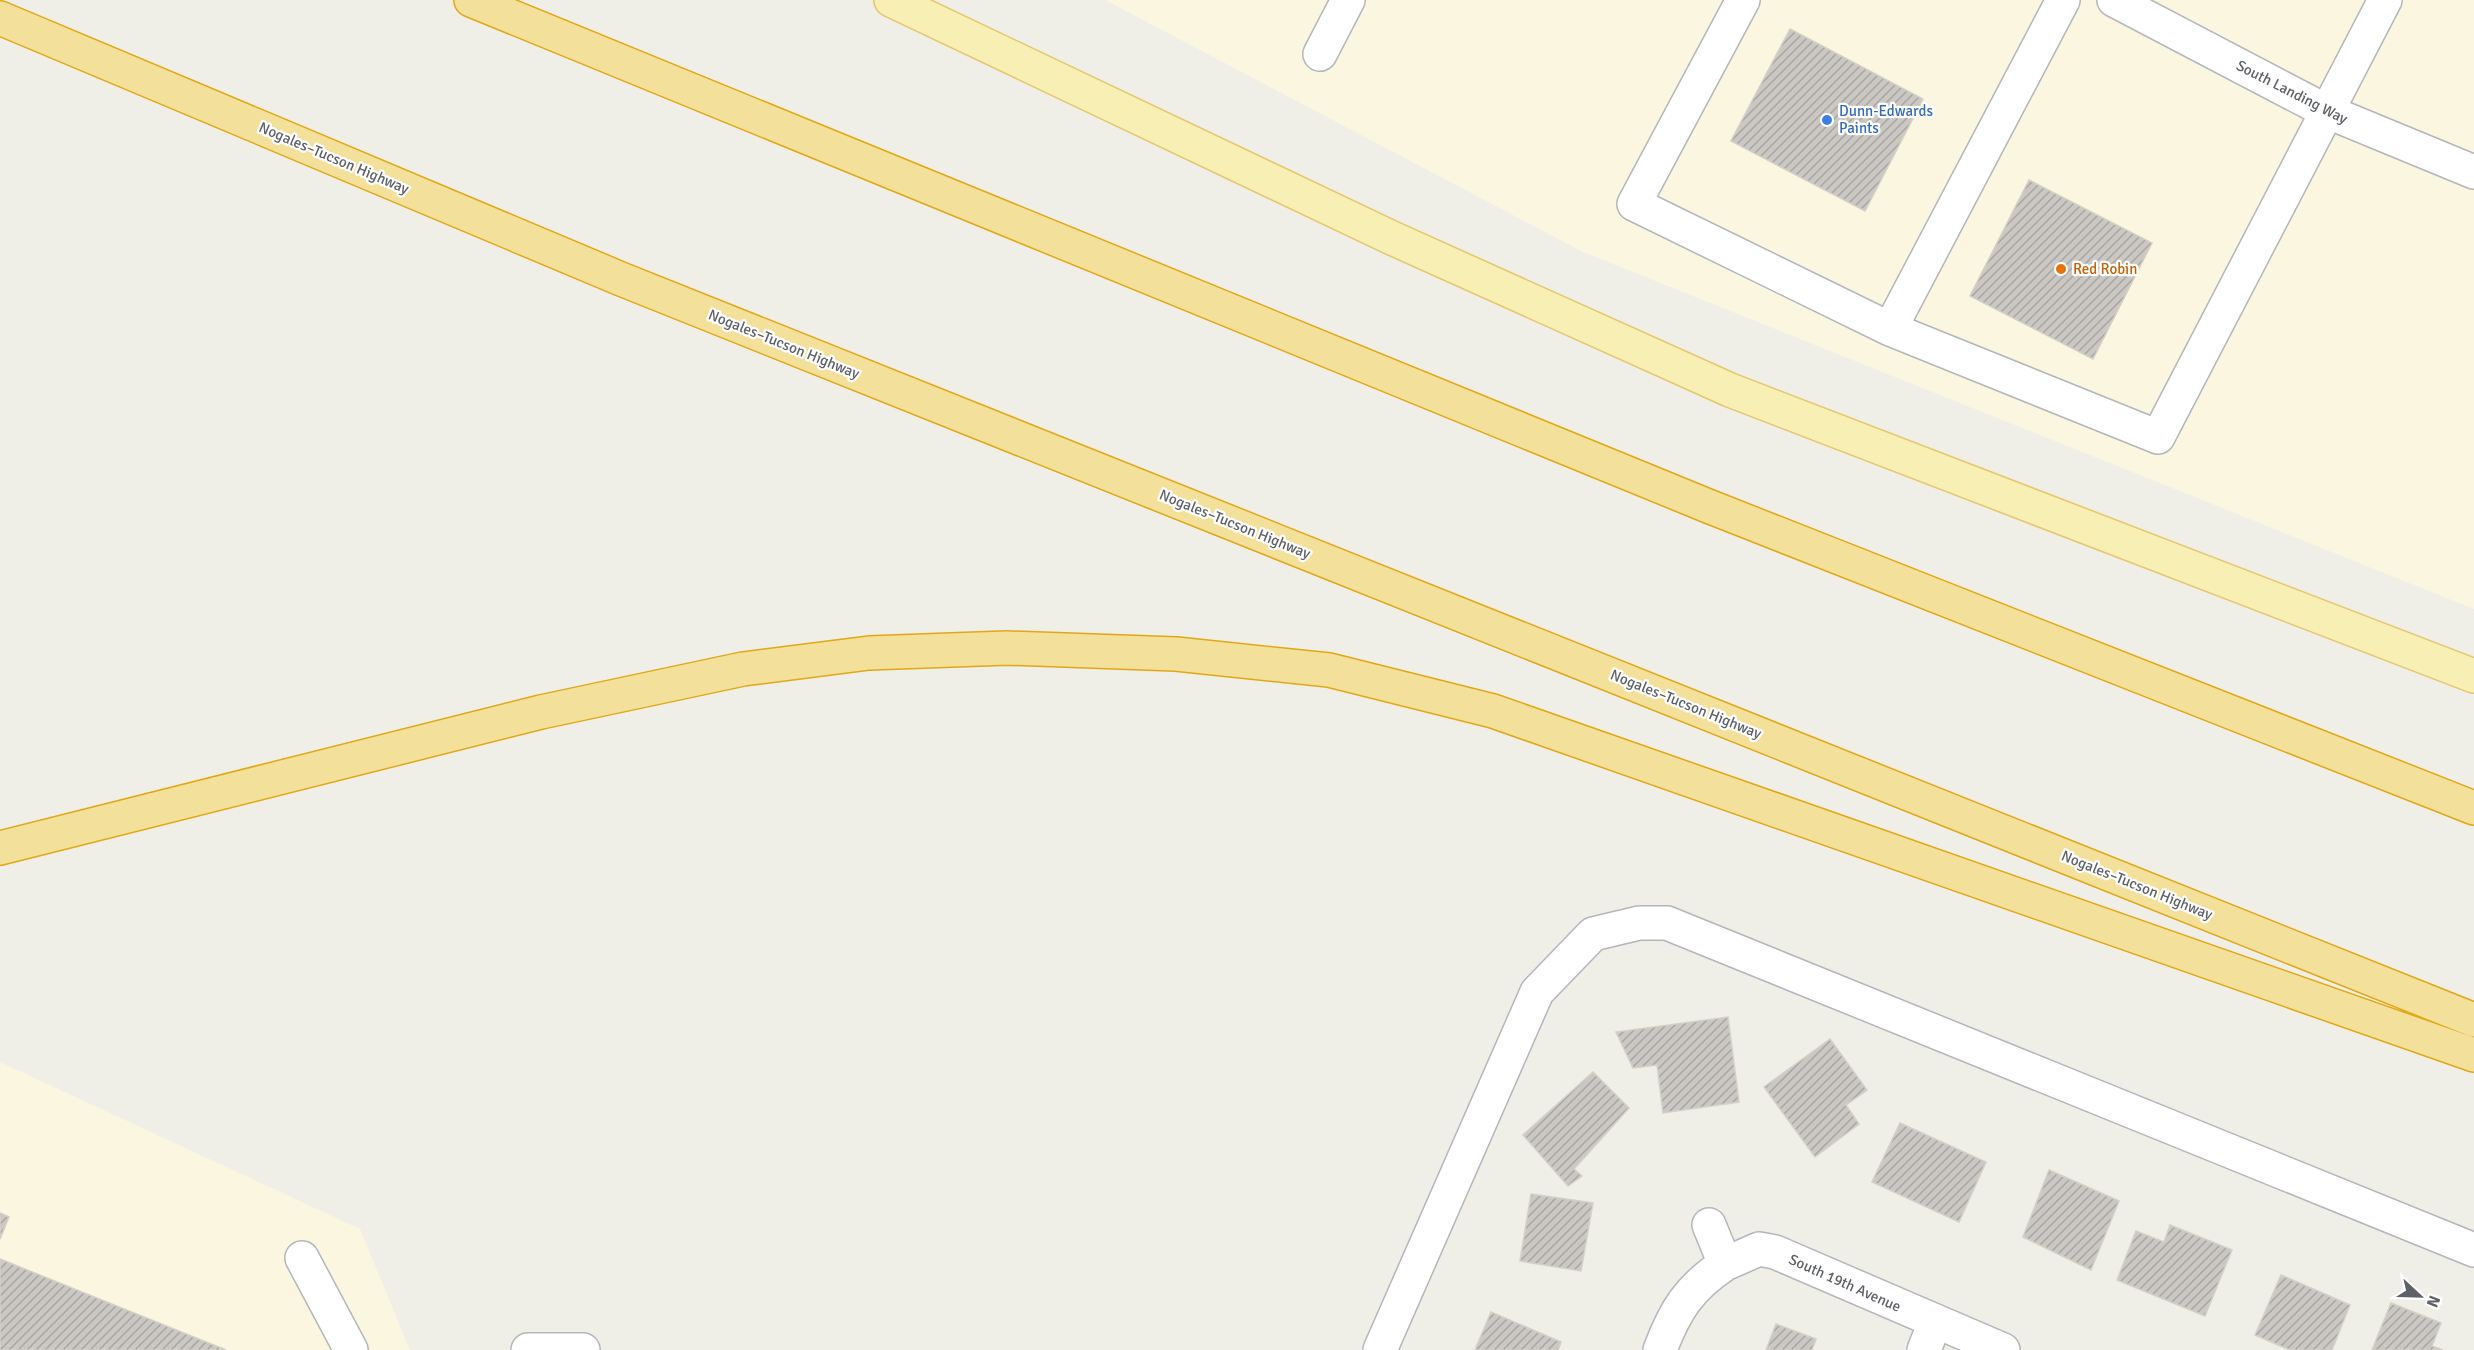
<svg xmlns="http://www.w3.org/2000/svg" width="2474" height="1350" font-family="Signika,sans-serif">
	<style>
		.commercial { fill: #fbf6e0 }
		.building { fill: url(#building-hatch); stroke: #d3d0c6; stroke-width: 1.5 }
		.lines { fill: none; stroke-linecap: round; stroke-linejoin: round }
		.minor-casing { stroke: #b4b6ba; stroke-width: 36 }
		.major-casing { stroke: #e5c66b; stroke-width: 36 }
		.highway-casing { stroke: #e0a816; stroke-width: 36 }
		.minor { stroke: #fff; stroke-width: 33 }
		.major { stroke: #f8efb4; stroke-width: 33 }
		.highway { stroke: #f3e09a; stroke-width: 33 }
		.shop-dot { fill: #3f7fe0; stroke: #fff; stroke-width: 2 }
		.food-dot { fill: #e8710a; stroke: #fff; stroke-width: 2 }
		.labels { text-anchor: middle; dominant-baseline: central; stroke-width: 4.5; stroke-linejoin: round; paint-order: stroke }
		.street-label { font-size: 15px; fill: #5e6166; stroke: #fff }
		.shop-label { font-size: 15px; fill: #366cbe; stroke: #fff; text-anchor: start }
		.food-label { font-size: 15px; fill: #c56008; stroke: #fff; text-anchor: start }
	</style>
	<defs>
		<pattern id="building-hatch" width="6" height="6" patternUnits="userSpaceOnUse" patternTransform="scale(1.5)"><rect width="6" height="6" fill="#cbc8c4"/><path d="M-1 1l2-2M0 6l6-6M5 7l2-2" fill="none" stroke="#a8a6a3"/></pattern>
	</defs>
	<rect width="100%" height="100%" fill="#efeee7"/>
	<path class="commercial" d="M1105,0H2474V609L1583,252Z
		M0,1062L360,1229L410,1350H0Z"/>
	<path class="building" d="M1790,29L1923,99L1865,211L1731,141Z
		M2029,180L2152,243L2093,359L1970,296Z
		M1728,1017L1739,1102L1663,1113L1657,1065L1633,1068L1616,1032Z
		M1830,1039L1867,1090L1846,1105L1859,1124L1815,1157L1764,1087Z
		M1593,1072L1629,1108L1574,1169L1582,1176L1568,1186L1523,1135Z
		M1900,1123L1986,1162L1959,1222L1872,1182Z
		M2049,1170L2119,1201L2091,1270L2023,1237Z
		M1531,1194L1593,1203L1581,1271L1520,1261Z
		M0,1213L9,1217L0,1239Z
		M2170,1225L2232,1250L2205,1316L2117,1280L2136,1231L2164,1242Z
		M0,1259L226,1350H0Z
		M2281,1275L2350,1305L2332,1350H2290L2255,1335Z
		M2391,1303L2441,1323L2432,1346L2443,1350H2372Z
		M1491,1312L1561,1342L1558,1350H1475Z
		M1776,1324L1816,1339L1812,1350H1766Z"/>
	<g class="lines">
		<g class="minor-casing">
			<path id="minor" d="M1743,0L1634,204L1890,329L2158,437L2385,0
				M2114,0L2326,111L2474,172
				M1320,54L1348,0
				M1890,329L2063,0
				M1709,1225L1725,1264L1759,1249L1775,1252L2003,1350
				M302,1258L351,1350
				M528,1350H583
				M1380,1350L1537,992L1593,934L1639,923H1667L2474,1250
				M1660,1350C1675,1310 1689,1288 1725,1264
				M1924,1350L1935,1322"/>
		</g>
		<g class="major-casing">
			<path id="major" d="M891,0L1392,238L1730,390L2474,676"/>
		</g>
		<g class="highway-casing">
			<path id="highway" d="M471,0L1708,506L2474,808
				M0,18L621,279L2474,1020
				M0,848L541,712L743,669L869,653L1007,648L1176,654L1329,670L1493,711L2474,1055"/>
		</g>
		<use href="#minor" class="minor"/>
		<use href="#major" class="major"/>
		<use href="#highway" class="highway"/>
	</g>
	<circle class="shop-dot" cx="1827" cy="120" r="6"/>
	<circle class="food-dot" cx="2061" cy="269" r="6"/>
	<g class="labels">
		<g class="street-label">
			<text transform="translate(2292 92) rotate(27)">South Landing Way</text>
			<text transform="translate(334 158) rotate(23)">Nogales–Tucson Highway</text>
			<text transform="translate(784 344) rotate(22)">Nogales–Tucson Highway</text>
			<text transform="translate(1235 524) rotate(22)">Nogales–Tucson Highway</text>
			<text transform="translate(1686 704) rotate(22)">Nogales–Tucson Highway</text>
			<text transform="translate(2137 885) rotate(22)">Nogales–Tucson Highway</text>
			<text transform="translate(1845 1283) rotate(24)">South 19th Avenue</text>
		</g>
		<g class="shop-label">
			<text x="1839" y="111">Dunn-Edwards<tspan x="1839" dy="17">Paints</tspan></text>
		</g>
		<g class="food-label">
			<text x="2073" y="269">Red Robin</text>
		</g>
	</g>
	<g transform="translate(2420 1296) rotate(112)" stroke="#ffffff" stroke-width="4.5" paint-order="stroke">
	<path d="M0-4.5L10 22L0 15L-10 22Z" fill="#5e6166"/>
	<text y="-9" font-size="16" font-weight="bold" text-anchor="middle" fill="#5e6166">N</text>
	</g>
</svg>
